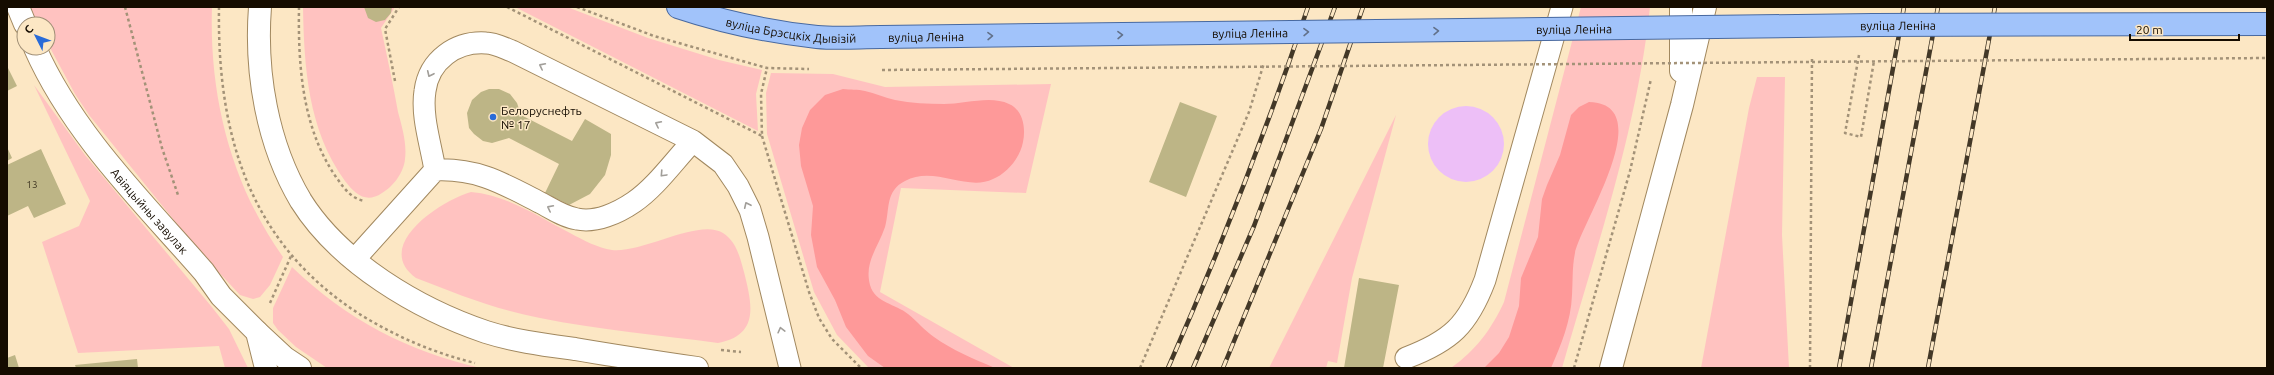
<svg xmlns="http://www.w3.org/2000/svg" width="2274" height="375" font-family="Ubuntu,sans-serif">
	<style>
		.green { fill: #ffc2c0 }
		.forest { fill: #fe9999 }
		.water { fill: #edbff7 }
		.building { fill: #bdb586 }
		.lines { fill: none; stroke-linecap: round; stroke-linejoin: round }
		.service-casing { stroke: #a1885f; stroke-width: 23 }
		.minor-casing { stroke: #a1885f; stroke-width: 24 }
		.tertiary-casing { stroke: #a1885f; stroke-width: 24 }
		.primary-casing { stroke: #4869a0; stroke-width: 24 }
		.path { stroke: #a39278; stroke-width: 2.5; stroke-dasharray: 3 3; stroke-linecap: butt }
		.service { stroke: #fff; stroke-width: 21 }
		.minor { stroke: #fff; stroke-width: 22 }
		.tertiary { stroke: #fff; stroke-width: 22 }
		.primary { stroke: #a1c3fa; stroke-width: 22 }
		.rail-casing { stroke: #433827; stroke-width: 4.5 }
		.rail { stroke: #fce7c4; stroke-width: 3; stroke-dasharray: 9; stroke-linecap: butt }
		.primary-bridge-casing { stroke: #4869a0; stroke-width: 24; stroke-linecap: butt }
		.path-bridge { stroke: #a39278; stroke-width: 2.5; stroke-dasharray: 3 3; stroke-linecap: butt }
		.primary-bridge { stroke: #a1c3fa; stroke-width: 22 }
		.oneway { stroke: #62718a }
		.oneway2 { stroke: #a19e99 }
		.poi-dot { fill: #296bd8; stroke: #fce7c4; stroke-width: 1.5 }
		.labels { text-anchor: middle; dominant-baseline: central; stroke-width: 3; stroke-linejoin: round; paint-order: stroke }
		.number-label { font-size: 10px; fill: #3f3622 }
		.street-label { font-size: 12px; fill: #150c00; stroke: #fce7c4 }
		.poi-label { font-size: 12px; fill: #150c00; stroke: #fce7c4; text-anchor: start }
	</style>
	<rect width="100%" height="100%" fill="#fce7c4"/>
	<path class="green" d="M29,7H212C209,96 231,184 283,257L270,285L260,297L253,299L240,295L198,250L89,115L75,94L48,44V24H38Z
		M303,7H395L381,28C387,56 393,84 398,112C402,127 407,143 405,159C404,172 393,187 382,193C366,204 355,194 345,181C308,130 304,67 303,7Z
		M515,7H567L648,38L719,60L762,70L756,94L758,131Z
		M1581,7H1650C1637,130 1596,249 1562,368H1451C1476,350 1491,330 1504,302Z
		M771,73L833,74L885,87L1051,84L1026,193L901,188L880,292L1014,368H869L837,335L814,292L767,134L766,93Z
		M1757,77H1785L1782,235L1789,368H1701L1749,108Z
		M34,85L85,155L211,306L229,329L248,368H225L219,346L78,353L42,242L79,226L90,201Z
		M1396,115L1352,278L1337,363L1328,361L1326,368H1269Z
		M471,192C507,195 539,217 570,233C583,240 598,248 612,250C644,253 699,218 723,233C737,242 740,258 744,272C752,304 760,335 718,343C659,335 599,330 540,318C497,310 457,294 416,278C372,246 440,201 471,192Z
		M292,267C347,320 407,351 481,368H327L296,347L278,330L273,323V308Z"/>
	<path class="forest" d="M843,89C850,90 858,89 865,91C875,93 885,98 895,100C911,103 928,104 944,104C964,104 991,95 1009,104C1023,110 1026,128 1023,142C1020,158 1007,173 993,179C967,192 934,165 905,181C885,191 890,209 885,227C878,248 864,262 870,285C875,303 896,304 908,314C917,321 925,331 934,337C952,350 974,359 995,368H885L868,356L846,327L835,300L817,267L811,235L813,206L801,166L799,145L802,128L810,110L825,95Z
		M1589,102C1660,104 1581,223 1575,253C1572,267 1573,281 1572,295C1571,321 1561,345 1551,368H1484L1499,353L1509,337L1519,306L1521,278L1538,237L1542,199L1547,185L1560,155L1571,115L1579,107Z"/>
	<path class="water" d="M1428 144a38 38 0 1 1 76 0a38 38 0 1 1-76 0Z"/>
	<path class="building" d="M364,7H392L391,13L385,20L376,22L368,18Z
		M7,66L17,86L7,91Z
		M489,89H499L510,94L517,103L521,115L572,141L585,119L611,134V155L605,175L590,194L569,205L545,193L559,164L509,138L492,143L483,141L474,134L469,128L467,113L472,100L481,92Z
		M1180,102L1217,116L1186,197L1149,182Z
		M7,147L12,158L7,161Z
		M41,149L66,204L34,218L28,206L7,216V165Z
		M1359,278L1399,285L1383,368H1344Z
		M15,355L19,368H7V358Z
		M137,359L138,368H76L75,365Z"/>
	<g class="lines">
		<g class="service-casing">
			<path id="service" d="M435,170C431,145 421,116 425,91C429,60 456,41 486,43C494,43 504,48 512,51L693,141
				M354,260L435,170C478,168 504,184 541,203C552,209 564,217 577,219C596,223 618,213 634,202C656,187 674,161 693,141L723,164L738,186L750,210L758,237L790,368
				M1406,358C1451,341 1468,325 1485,280L1562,7"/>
		</g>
		<g class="minor-casing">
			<g id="minor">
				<path d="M18,7L25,24"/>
				<path id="s1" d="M35,48C73,134 143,202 204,272L221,296L257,332L266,368"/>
				<path d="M257,332L285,358L300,368"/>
			</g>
		</g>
		<g class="tertiary-casing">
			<path id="tertiary" d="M260,7C255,72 267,144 301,201C340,263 418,309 486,332C514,341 546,345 575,349C616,356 656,362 697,368
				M1681,7V71
				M1611,368L1682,105L1705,7"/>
		</g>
		<g class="primary-casing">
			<g id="primary">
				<path id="s2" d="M678,7C723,22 770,32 817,37C838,39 860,37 881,37"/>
			</g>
		</g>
		<path class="path" d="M125,7L162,148L178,195
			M219,7C217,134 249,244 361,315C397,337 434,353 475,363
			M299,7C298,65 302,128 336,177C344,188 351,199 365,201
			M507,7L762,136L761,94L767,68
			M577,7L654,36L767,68L809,69
			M1859,55L1845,133L1861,137L1874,61
			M395,81L385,29L399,7
			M762,136L809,292L819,318L832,339L861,368
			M270,303L291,256
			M721,350L741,352
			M1140,368L1249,112L1264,63
			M1574,368L1630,171L1651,79
			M1810,368L1812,57"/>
		<use href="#service" class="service"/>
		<use href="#minor" class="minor"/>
		<use href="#tertiary" class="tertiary"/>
		<use href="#primary" class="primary"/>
		<g class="rail-casing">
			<path id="rail" d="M1168,368C1220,250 1267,129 1308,7
				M1193,368L1254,226L1335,7
				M1223,368L1321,129L1363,7
				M1839,368L1904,7
				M1871,368L1938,7
				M1928,368L1995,7"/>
		</g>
		<use href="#rail" class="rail"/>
		<g class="primary-bridge-casing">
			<g id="primary-bridge">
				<path id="s3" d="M881,37L1873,25L2267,24"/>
			</g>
		</g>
		<path class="path-bridge" d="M882,70L2267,58"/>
		<use href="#primary-bridge" class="primary-bridge"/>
	</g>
	<defs><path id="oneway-chevron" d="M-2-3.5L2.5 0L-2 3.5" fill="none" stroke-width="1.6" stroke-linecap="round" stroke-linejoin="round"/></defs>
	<g class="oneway">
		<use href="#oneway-chevron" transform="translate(1436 31) rotate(-1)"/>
		<use href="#oneway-chevron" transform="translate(1306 32) rotate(-1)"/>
		<use href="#oneway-chevron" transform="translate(1120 35) rotate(-1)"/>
		<use href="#oneway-chevron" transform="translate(990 36) rotate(-1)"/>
	</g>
	<g class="oneway2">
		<use href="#oneway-chevron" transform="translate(542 66) rotate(-153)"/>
		<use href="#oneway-chevron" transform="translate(430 74) rotate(115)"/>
		<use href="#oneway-chevron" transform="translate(658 124) rotate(-153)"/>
		<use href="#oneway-chevron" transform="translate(663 174) rotate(133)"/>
		<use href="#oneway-chevron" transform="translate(747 205) rotate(-115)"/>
		<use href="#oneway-chevron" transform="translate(550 208) rotate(-153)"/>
		<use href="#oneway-chevron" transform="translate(781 330) rotate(-104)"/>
	</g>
	<circle class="poi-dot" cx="493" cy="117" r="4"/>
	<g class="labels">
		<g class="number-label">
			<text x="32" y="184">13</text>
		</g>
		<g class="street-label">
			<text stroke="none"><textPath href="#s3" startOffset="1017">вуліца Леніна</textPath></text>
			<text stroke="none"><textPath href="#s2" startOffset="116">вуліца Брэсцкіх Дывізій</textPath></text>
			<text stroke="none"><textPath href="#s3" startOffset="693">вуліца Леніна</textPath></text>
			<text stroke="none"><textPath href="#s3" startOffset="369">вуліца Леніна</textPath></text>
			<text stroke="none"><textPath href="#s3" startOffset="45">вуліца Леніна</textPath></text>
			<text stroke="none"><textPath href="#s1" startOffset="200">Авіяцыйны завулак</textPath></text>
		</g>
		<g class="poi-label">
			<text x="501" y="110">Белоруснефть<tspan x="501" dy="14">№ 17</tspan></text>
		</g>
	</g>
	<rect width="2274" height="375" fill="none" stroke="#150c00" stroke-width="16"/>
	<g transform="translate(36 36) rotate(312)"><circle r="19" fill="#fce7c4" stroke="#a08f76"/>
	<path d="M0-3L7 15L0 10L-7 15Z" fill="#296bd8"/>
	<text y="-6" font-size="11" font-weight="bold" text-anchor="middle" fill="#150c00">С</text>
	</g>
	<path d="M2130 34v6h109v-6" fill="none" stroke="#150c00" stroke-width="2"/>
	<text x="2136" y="34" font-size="12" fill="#150c00" stroke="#fce7c4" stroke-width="3" paint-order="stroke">20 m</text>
</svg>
